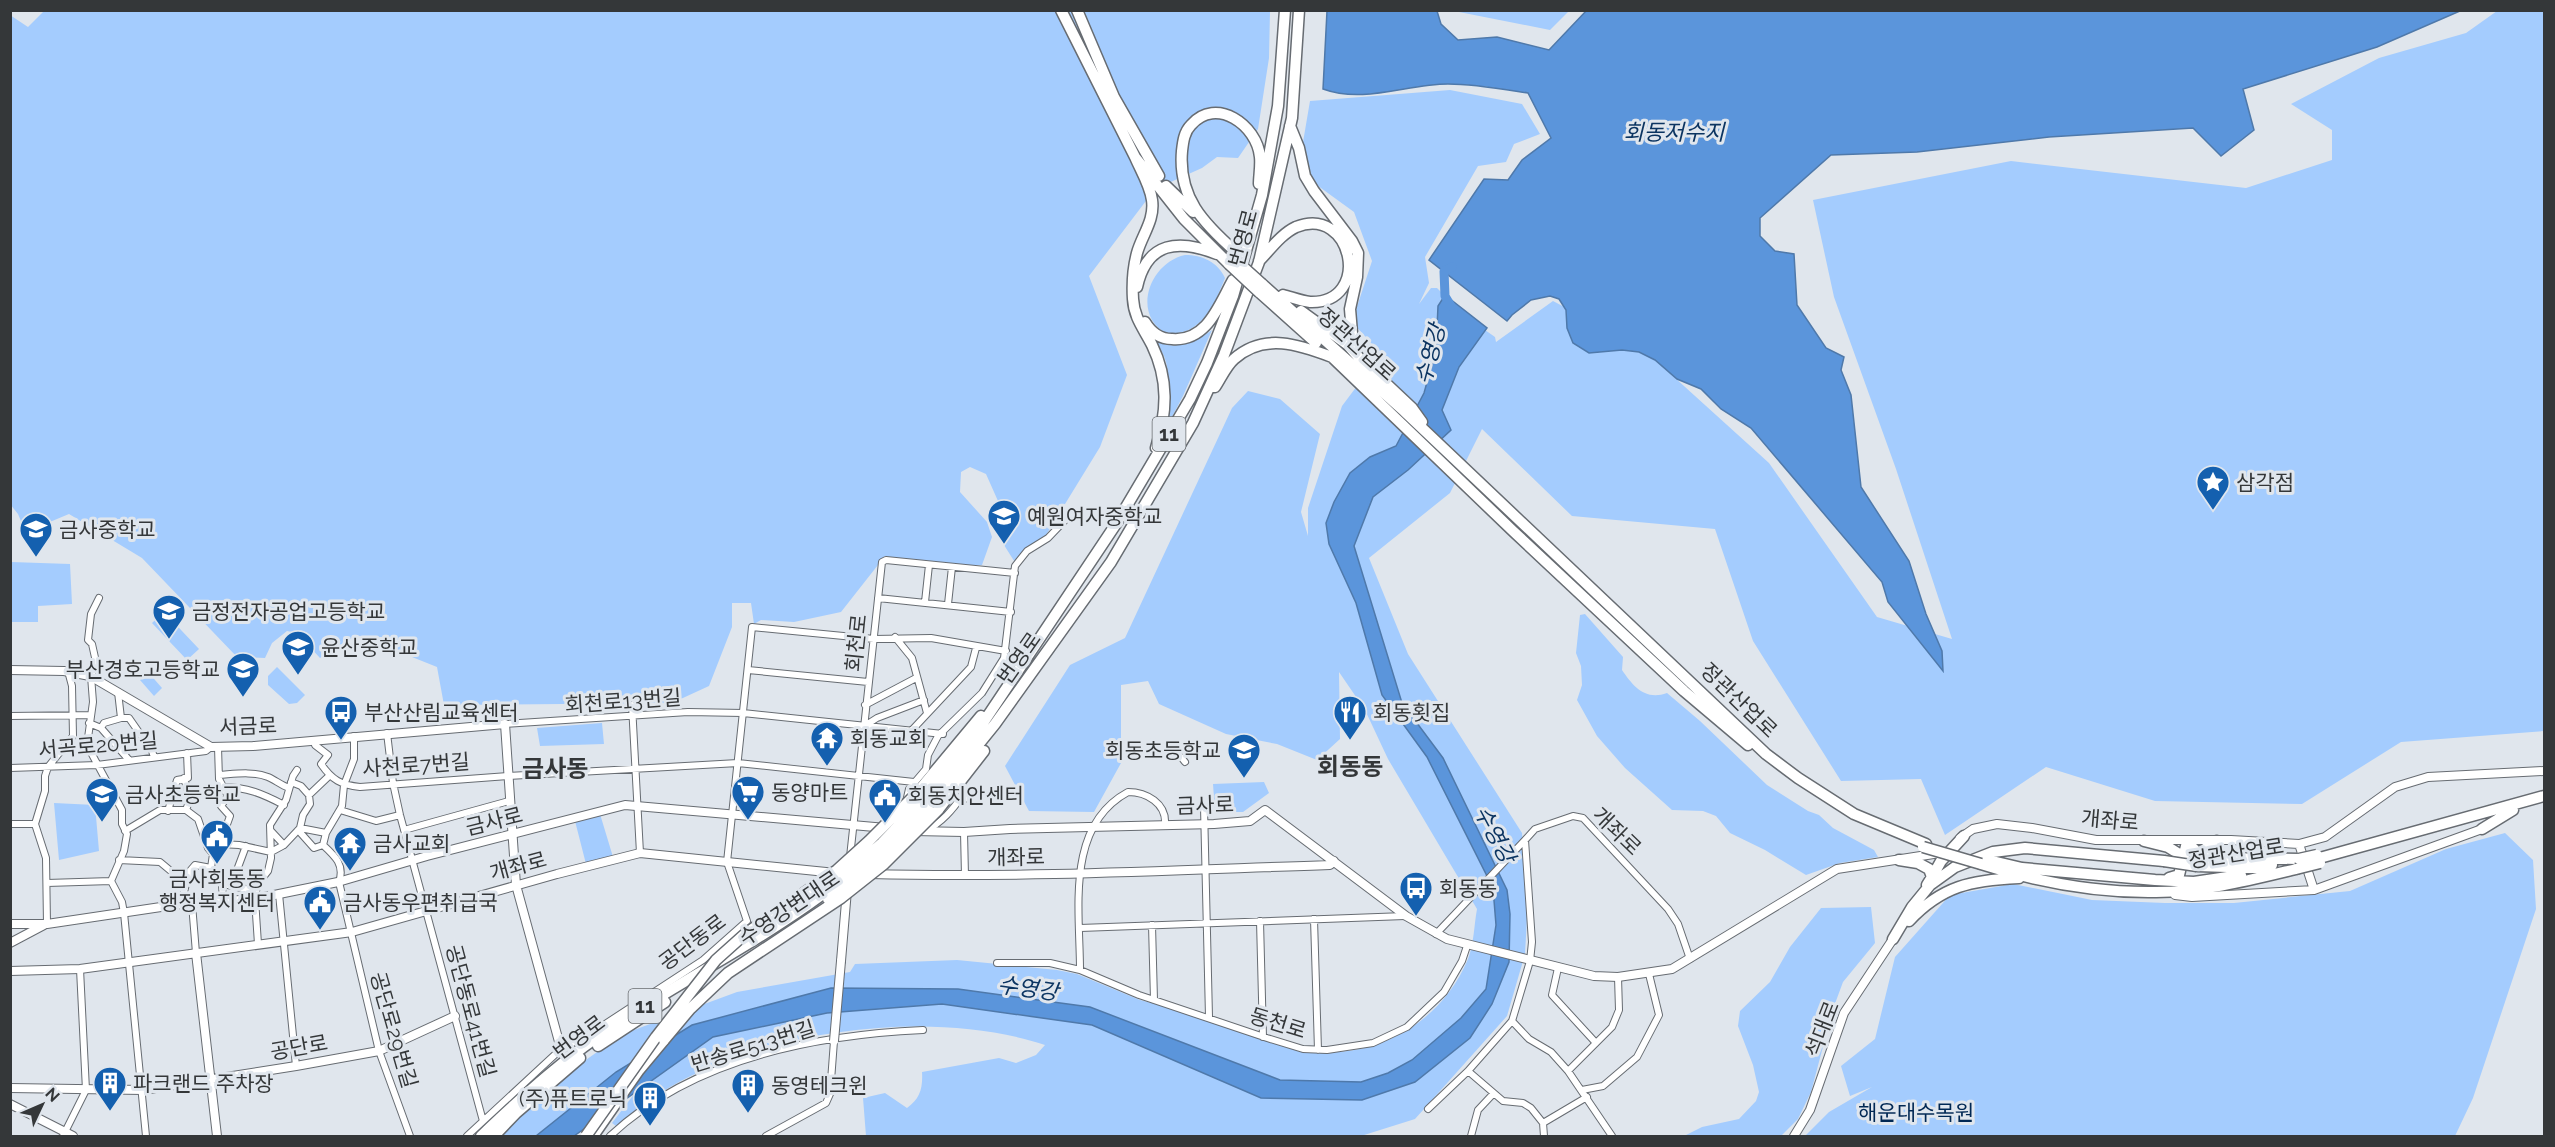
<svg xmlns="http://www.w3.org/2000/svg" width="2555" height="1147" font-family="Raleway,'Noto Sans KR',sans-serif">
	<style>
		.green { fill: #a4ccfe }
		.water { fill: #5b95db; stroke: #4f79aa; stroke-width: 1.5 }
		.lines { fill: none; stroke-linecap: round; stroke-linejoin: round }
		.river { stroke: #5b95db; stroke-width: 9 }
		.street-casing { stroke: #676c72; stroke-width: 8 }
		.secondary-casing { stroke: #676c72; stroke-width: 10 }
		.highway-casing { stroke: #676c72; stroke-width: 13 }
		.street { stroke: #fff; stroke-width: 6 }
		.secondary { stroke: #fff; stroke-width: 8 }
		.highway { stroke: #fff; stroke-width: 10 }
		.secondary-bridge-casing { stroke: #676c72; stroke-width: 10; stroke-linecap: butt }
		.highway-bridge-casing { stroke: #676c72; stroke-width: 13; stroke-linecap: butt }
		.secondary-bridge { stroke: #fff; stroke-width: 8 }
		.highway-bridge { stroke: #fff; stroke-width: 10 }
		.labels { text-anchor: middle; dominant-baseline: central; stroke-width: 6; stroke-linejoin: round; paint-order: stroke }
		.shield { fill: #e0e6ed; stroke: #686c6f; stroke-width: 1.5 }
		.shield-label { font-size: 20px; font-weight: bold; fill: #343739 }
		.street-label { font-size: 21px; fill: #343739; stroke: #e0e6ed }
		.poi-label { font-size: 21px; fill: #343739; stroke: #e0e6ed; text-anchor: start }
		.park-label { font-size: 21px; fill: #002854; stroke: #e0e6ed }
		.water-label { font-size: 22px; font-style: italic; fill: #0b3461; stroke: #e0e6ed }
		.quarter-label { font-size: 24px; font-weight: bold; fill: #343739; stroke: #e0e6ed }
	</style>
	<rect width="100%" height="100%" fill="#e0e6ed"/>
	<path class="green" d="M45,10L1270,11L1269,58L1258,129L1238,158L1217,157L1202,168L1155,189L1089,276L1127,375L1100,447L1046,535L1016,564L1004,545L993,518L998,501L986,474L970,467L961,472L960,492L987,522L992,537L982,565H929L885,556L841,612L794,622L761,620L754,624L751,603H732V627L709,686L672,703L444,705L437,667L357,635L320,658L297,633L287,631L272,643L265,658L237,657L142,558L69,514L45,524L23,526L18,514L10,504V15L28,27Z
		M1454,11V10L1569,11L1550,30Z
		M2497,11H2544V731L2401,742L2302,804L2155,801L2046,767L1945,835L1921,779L1841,781L1753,641L1715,529L1572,516L1482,429L1450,493L1369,558L1408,654L1522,833L1527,918L1525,954L1507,1016L1415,1119L1361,1136H866L863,1098L885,1093L907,1108C920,1099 923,1088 922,1072L999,1058L1016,1063L1036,1055L1045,1045C937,1009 779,1028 679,1082C656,1094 636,1110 616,1126L612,1123L654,1068L573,1136H497L557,1080L623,1034L737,992L850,972L855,964L957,960L1057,970L1077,974L1140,1000L1163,1006L1295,1049C1367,1064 1439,1028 1468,959C1474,944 1474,925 1477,909L1388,759L1365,710L1339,672L1340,739L1317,760L1277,744L1226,734L1159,704L1148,681L1121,685V763L1094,812L1029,811L1005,766L1070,665L1125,638L1232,408L1248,391L1280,399L1320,434L1301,512L1308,536V508L1342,406L1381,354L1352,322L1372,261L1354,212L1314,183L1302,148L1310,101L1450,90L1522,104L1540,134L1514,144L1506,162L1478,166L1425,257L1429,283L1419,304L1431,288H1437L1465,316L1495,337L1496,342L1553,301L1642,348L1769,463L1877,617L1952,639L1896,469L1834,297L1813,200L2011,161L2246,188L2332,160V130L2291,104L2379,58L2466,33Z
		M1185,255C1202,255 1218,262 1225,278C1214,306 1202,335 1167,334C1131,315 1149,263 1185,255Z
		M1212,330L1183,396L1164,432C1166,408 1173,379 1164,356C1161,349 1155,342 1151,336C1170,354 1193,343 1212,330Z
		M11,562L70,564L72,604L38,606V622H11Z
		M164,612L199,649L187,660L152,623Z
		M1585,614L1623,657L1622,670C1633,686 1645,701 1667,693L1700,721L1767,785L1808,811L1819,815L1833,828L1874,850L1878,857L1840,863L1806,875L1765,850L1730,833L1716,816L1703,811L1672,810L1625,768L1597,736L1577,700L1582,685L1581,666L1576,653L1580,615Z
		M277,667L305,695L297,703L289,704L268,685V676Z
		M148,672L162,688L154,696L140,680Z
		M602,723L604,744L540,746L537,728Z
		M1264,782L1269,793L1243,812H1215L1213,784Z
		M54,803L95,805L99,851L59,860Z
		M600,814L613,857L586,864L575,821Z
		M2505,833L2533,860L2536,909L2473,1098L2455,1136H1805L1829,1112L1872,1087L1850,1096L1841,1066L1875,1039L1895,957L1950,895L2013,884L2092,900L2165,903H2234L2350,891L2446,849Z
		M1871,907L1875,943L1843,982L1833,1009L1811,1092L1798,1119L1781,1136H1684L1702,1127L1739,1119L1756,1101L1759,1092L1753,1065L1738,1026L1740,1011L1770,982L1790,947L1821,908Z"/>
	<path class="water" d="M1587,10H2460V11L2377,47L2243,89L2254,130L2221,156L2193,128L2049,137L1917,152L1831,155L1760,218V236L1775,251L1794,254L1797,305L1826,348L1844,357L1841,370L1851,395L1861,487L1909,561L1926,614L1942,651L1943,671L1888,602L1882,582L1751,428L1721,409L1701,389L1677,379L1655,360L1639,352L1622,350L1589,353L1573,343L1567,328L1566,310L1559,299L1550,296L1531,300L1512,315L1507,321L1429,260L1484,179L1508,180L1522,160L1551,138L1528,93C1502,89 1474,84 1448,84C1407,84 1364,104 1323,89L1327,11H1437L1441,24L1458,40L1497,37L1549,50Z
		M1445,295L1487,328L1459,367L1442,410L1451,430L1408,470L1373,497L1354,546L1402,703L1443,758L1507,890L1510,914L1509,962L1492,1004L1470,1038L1415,1082L1362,1100L1261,1098L1092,1025L942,1004L827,1013L713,1037L574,1136H536L616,1072L692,1025L831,988L958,989L1090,1007L1280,1080L1361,1082L1388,1073L1412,1060L1461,1018L1486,989L1496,925L1493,888L1427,757L1382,695L1356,603L1329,544L1326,523L1334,502L1350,473L1370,457L1396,446L1424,393L1436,350L1438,306Z"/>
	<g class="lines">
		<path class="river" d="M1451,306L1445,296L1444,271L1452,267"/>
		<g class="street-casing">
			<path id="street" d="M99,598L91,614L88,640L92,644L96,662L91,676L93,702L87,745L122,810V824L127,834L124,851L111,881L122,902L124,913L146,1136
				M878,598L1011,612
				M925,602L929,565
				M948,604L952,567
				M895,637L912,658L927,713
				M748,670L868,682
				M118,692L121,718
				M632,705L640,853
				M865,705L916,678
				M10,716L90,715
				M89,723L101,728L129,760
				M505,724L688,712L743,713L943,734
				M866,725L877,718L924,700
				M101,728L104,723L121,718H129L152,751L154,757
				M912,730L971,667L976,648
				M387,733L393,783L400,815L483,1121
				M354,736V759L344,785L342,806L326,833L323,845C335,856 345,865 339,882L379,1051L410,1136
				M314,740L315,745L328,755L321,764C332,780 341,785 360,787L508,776L738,763L914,782
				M218,747L219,779L228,796L221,806L230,816L220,844
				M1171,757H1181L1185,762
				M10,768L97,765L206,751L211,747
				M219,775C235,774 252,771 268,777C275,780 281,785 289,788
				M184,778L190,799L186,810
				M223,787C247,787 263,794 284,805
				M309,795L329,776
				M906,802L909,789L926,769L928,755L938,736L982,693L1004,658L1015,566L1027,551L1048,538L1070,515
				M1204,807L1209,1017
				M340,810L376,821L400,815
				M168,811L177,780L188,778L187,753
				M10,824H35
				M1165,825C1167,803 1146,792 1128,792C1065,826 1080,910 1080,970L1139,995L1267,1038L1303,1049L1327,1050L1373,1043L1407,1027L1444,992L1462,961L1467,946
				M300,828L326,833
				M298,830L314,848L323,845
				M404,830L509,801
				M125,831L160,810H186L198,819L208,848L213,854L220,844L239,845L271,852L284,845L300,828L303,815L310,804L309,795L301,786L291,782
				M271,831L284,845
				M925,831C942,823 953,809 963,795L968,799
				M964,832L965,876
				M213,854L211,868L222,885L223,900
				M850,857L882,562L886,560L1015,573
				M119,860L160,862L172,872L187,878
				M47,883L111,881
				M228,885L256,891
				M231,886L246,846
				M279,894L296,1066
				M181,904L189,872L195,865L211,868
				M192,904L196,953
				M1314,919L1318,1050
				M1260,921L1263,1037
				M47,924L46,858L35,824L45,791V776L48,767L73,736L72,686L68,671
				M1152,925L1154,1000
				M1080,928L1405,916
				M1436,934L1525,840
				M258,944L255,899L257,885L268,871L271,858L270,825L286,800L293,776L297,770
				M997,963H1050L1080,970
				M1558,968L1552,995L1596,1043
				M1512,1021L1529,1039L1551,1052L1568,1071L1612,1136
				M1468,1071L1503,1101L1523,1103L1531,1108L1543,1123L1544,1136
				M1568,1071L1612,1027L1619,1010L1618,977
				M1582,1090L1603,1086L1637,1057L1659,1015L1649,974
				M1428,1109L1468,1071L1512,1021L1530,961L1532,942L1525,840L1535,829L1573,816L1583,818L1668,909L1678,924L1690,959
				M1543,1123L1587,1097
				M63,1136L86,1090L80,969
				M467,1136L561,1049L593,1032L703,960L747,921L727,862L752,627L874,639L931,638L1006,651
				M610,1136C692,1059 814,1035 923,1030
				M766,1136L826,1103L830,1094L834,1041
				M1471,1136L1478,1110L1493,1094"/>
		</g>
		<g class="secondary-casing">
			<path id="secondary" d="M10,670L64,671L90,676L211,747L253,746L505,724L516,885L561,1049
				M914,831L964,832L1010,829L1214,824L1250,821L1265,810L1406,916L1447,939L1594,976L1618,977L1672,969L1837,869L1940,853
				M1960,838L1973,829L1997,824L2032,828L2096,840H2231L2299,844L2325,837L2395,787L2428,777L2544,771
				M2299,844L2314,890
				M870,874C1023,878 1177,870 1330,865L1334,861
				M2175,895L2192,897L2314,890L2482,829
				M10,924H47L181,904L255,899L279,894L338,882L427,856L625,805L886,828
				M10,943L44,925
				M196,953L217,1136
				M841,961L847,890
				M10,971L80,969L352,932L557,874L640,853L836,873
				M10,1088L143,1090L296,1066L379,1051L455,1016
				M10,1104L73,1136
				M1794,1136L1810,1110L1844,1013L1893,939"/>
		</g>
		<g class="highway-casing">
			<path id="highway" d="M1061,10L1135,157L1184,219L1229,264
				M1077,10L1114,97L1159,176
				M1290,126L1299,148L1305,176L1314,191L1352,241L1358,253L1357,277L1350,309L1352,333L1348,345
				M1135,157C1141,171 1150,185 1152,200C1155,220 1142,235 1137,253C1133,268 1132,283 1133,299C1134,318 1144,329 1152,345C1169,380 1167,412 1156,448
				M1166,186L1193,212
				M1236,252C1203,223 1178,197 1182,151C1183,142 1184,132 1191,125C1216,96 1257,125 1260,157C1261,166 1259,176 1259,184
				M1259,261C1270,250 1281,234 1296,227C1353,204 1373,304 1310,302C1301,301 1291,297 1283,295
				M1262,284L1404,411L1766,754L1798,778L1854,814L1926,844
				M1137,287C1147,241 1179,239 1217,254
				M1259,292L1316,343
				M1301,311L1348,345L1361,360L1412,408L1422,422
				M1145,322C1151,332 1160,339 1172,339C1207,342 1219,305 1233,280
				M1332,357L1513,531L1684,691L1748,745
				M1215,387C1221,378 1226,366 1234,359C1264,332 1300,345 1332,357
				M916,794L981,716
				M922,801L975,735L1116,524L1190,399L1207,363L1233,296L1262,195L1278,106L1285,10
				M928,807L995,724L1111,562L1193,423L1224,355L1259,262L1292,118L1299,10
				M938,810L984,751
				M2482,829L2513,810
				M2144,841L2168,847L2184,857
				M2187,842L2199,854L2209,858L2299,859
				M2209,858L2205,853V849L2217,841
				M2316,859L2544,796
				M1899,860L1918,863L1929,869L1932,877L1927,885
				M1988,860L2022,868L2155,880L2194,882L2241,875
				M1981,864C2037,882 2097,893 2156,892C2204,892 2250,880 2296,869
				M2197,866L2258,868L2272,865
				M1932,877L1941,861L1964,836
				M2169,878L2179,875L2187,842
				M1909,921C1942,886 1971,880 2019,878
				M1893,939L1912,907L1930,885L1955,867L1993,852L2025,848L2164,861
				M598,1046L665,1002
				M481,1136C524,1095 568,1055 618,1023C686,978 758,942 823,894
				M494,1136L516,1113L580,1058
				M593,1136L639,1070L664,1040"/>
		</g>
		<use href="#street" class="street"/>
		<use href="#secondary" class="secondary"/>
		<use href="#highway" class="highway"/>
		<g class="secondary-bridge-casing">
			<path id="secondary-bridge" d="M834,1041L841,961"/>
		</g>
		<g class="highway-bridge-casing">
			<path id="highway-bridge" d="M1231,256L1262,284
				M1229,264L1259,292
				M1923,847L1981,864
				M2299,859L2317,855
				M2164,861L2197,866
				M2296,869L2320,863
				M823,894L882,843L922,801
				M828,899L883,852L928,807
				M664,1040L690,1009L728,973L841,898L884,864L938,810
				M586,1136L656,1037L716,960L745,934L837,870L869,841L916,794"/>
		</g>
		<use href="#secondary-bridge" class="secondary-bridge"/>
		<use href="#highway-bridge" class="highway-bridge"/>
	</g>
	<defs>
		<g id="sight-pin" transform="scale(1.725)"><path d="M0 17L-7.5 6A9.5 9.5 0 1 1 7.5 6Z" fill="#1460af" stroke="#e0e6ed"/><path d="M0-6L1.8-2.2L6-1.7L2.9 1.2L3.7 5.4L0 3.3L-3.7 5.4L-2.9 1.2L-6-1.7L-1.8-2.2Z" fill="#fff"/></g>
		<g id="school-pin" transform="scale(1.725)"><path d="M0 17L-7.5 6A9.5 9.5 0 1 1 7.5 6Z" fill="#1460af" stroke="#e0e6ed"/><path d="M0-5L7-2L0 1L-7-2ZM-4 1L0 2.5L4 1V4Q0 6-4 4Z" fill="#fff"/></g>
		<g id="bus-pin" transform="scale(1.725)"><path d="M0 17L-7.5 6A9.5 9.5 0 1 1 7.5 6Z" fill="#1460af" stroke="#e0e6ed"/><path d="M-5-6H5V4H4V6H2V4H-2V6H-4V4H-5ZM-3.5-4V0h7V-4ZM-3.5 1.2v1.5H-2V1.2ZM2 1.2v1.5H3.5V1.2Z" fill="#fff"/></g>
		<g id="restaurant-pin" transform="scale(1.725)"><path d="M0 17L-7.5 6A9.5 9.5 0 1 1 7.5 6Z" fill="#1460af" stroke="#e0e6ed"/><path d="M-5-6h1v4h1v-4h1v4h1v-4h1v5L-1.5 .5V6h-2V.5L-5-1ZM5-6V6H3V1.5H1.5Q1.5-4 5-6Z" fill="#fff"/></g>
		<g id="temple-pin" transform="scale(1.725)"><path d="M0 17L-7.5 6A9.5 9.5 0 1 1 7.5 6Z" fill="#1460af" stroke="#e0e6ed"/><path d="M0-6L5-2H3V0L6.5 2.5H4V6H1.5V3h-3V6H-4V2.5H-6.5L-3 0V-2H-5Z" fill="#fff"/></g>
		<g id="supermarket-pin" transform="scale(1.725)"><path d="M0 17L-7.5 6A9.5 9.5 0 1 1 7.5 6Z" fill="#1460af" stroke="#e0e6ed"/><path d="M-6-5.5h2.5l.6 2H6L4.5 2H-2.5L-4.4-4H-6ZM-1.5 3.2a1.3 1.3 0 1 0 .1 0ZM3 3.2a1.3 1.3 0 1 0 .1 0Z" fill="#fff"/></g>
		<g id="civic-pin" transform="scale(1.725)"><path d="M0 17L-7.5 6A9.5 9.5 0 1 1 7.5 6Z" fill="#1460af" stroke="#e0e6ed"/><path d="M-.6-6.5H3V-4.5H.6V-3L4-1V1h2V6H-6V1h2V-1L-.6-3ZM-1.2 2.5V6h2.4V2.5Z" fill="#fff"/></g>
		<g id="building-pin" transform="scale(1.725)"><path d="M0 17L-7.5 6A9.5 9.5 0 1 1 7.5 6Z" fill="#1460af" stroke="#e0e6ed"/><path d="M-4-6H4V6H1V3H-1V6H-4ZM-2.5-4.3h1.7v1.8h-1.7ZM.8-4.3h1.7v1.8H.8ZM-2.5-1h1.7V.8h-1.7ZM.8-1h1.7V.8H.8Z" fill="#fff"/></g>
	</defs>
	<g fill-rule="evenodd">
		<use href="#sight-pin" x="2213" y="482"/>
		<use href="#school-pin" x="1004" y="516"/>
		<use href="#school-pin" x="36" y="529"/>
		<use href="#school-pin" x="169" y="611"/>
		<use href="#school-pin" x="298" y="647"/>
		<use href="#school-pin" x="243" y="669"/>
		<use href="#bus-pin" x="341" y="712"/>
		<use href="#restaurant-pin" x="1350" y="712"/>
		<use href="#temple-pin" x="827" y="738"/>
		<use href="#school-pin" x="1244" y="750"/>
		<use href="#supermarket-pin" x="748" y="792"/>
		<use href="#school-pin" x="102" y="794"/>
		<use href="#civic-pin" x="885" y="795"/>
		<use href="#civic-pin" x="217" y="836"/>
		<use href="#temple-pin" x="350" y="843"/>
		<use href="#bus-pin" x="1416" y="888"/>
		<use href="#civic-pin" x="320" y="902"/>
		<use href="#building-pin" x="110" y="1083"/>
		<use href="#building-pin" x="748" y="1085"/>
		<use href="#building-pin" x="650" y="1098"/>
	</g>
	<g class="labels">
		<g class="shield">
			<rect x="1152.5" y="417" width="33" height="34" rx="4.5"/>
			<rect x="628.5" y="989" width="33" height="34" rx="4.5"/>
		</g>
		<g class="shield-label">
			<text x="1169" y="434">11</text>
			<text x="645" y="1006">11</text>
		</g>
		<g class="street-label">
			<text transform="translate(1243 238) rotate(-75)">번영로</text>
			<text transform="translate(1357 344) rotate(42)">정관산업로</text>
			<text transform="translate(856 643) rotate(-84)">회천로</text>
			<text transform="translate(1019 658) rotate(-55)">번영로</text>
			<text transform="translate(1739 700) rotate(44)">정관산업로</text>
			<text transform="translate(623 701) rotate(-4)">회천로13번길</text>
			<text transform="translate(248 726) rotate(-2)">서금로</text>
			<text transform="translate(98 745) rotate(-5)">서곡로20번길</text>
			<text transform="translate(416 765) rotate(-4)">사천로7번길</text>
			<text transform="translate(1205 805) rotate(-2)">금사로</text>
			<text transform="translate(2110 820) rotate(5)">개좌로</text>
			<text transform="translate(494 821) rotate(-14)">금사로</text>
			<text transform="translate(1617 831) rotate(44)">개좌로</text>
			<text transform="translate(2236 853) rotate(-9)">정관산업로</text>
			<text transform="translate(1016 857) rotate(-1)">개좌로</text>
			<text transform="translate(518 866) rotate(-15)">개좌로</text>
			<text transform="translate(789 908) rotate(-34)">수영강변대로</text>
			<text transform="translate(692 942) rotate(-37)">공단동로</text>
			<text transform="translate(471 1011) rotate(75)">공단동로41번길</text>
			<text transform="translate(1278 1023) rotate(17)">동천로</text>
			<text transform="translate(1822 1029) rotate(-69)">석대로</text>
			<text transform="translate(394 1030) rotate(74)">공단로29번길</text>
			<text transform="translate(579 1037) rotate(-37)">번영로</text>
			<text transform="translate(753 1046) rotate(-17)">반송로513번길</text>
			<text transform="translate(299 1047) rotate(-10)">공단로</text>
		</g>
		<g class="poi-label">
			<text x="2236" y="482">삼각점</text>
			<text x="1027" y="516">예원여자중학교</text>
			<text x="59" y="529">금사중학교</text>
			<text x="192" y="611">금정전자공업고등학교</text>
			<text x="321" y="647">윤산중학교</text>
			<text x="220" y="669" text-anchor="end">부산경호고등학교</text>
			<text x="364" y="712">부산산림교육센터</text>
			<text x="1373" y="712">회동횟집</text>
			<text x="850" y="738">회동교회</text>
			<text x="1221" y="750" text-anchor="end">회동초등학교</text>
			<text x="771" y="792">동양마트</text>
			<text x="125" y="794">금사초등학교</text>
			<text x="908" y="795">회동치안센터</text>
			<text x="373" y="843">금사교회</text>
			<text x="217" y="878" text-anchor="middle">금사회동동<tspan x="217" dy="24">행정복지센터</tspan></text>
			<text x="1439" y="888">회동동</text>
			<text x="343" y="902">금사동우편취급국</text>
			<text x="133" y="1083">파크랜드 주차장</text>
			<text x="771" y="1085">동영테크윈</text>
			<text x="627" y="1098" text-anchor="end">(주)퓨트로닉</text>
		</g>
		<g class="park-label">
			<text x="1916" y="1112">해운대수목원</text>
		</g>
		<g class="water-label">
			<text x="1674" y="132">회동저수지</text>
			<text transform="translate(1430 354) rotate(-75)">수영강</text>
			<text transform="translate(1495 834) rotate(62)">수영강</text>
			<text transform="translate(1028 988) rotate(8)">수영강</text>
		</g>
		<g class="quarter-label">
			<text x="1350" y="766">회동동</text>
			<text x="555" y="768">금사동</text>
		</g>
	</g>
	<rect width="2555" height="1147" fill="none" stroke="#343739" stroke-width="24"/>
	<g transform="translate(42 1105) rotate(46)" stroke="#e0e6ed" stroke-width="4.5" paint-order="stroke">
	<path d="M0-4.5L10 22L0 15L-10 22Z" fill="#343739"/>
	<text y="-9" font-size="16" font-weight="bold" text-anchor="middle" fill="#343739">N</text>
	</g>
</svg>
